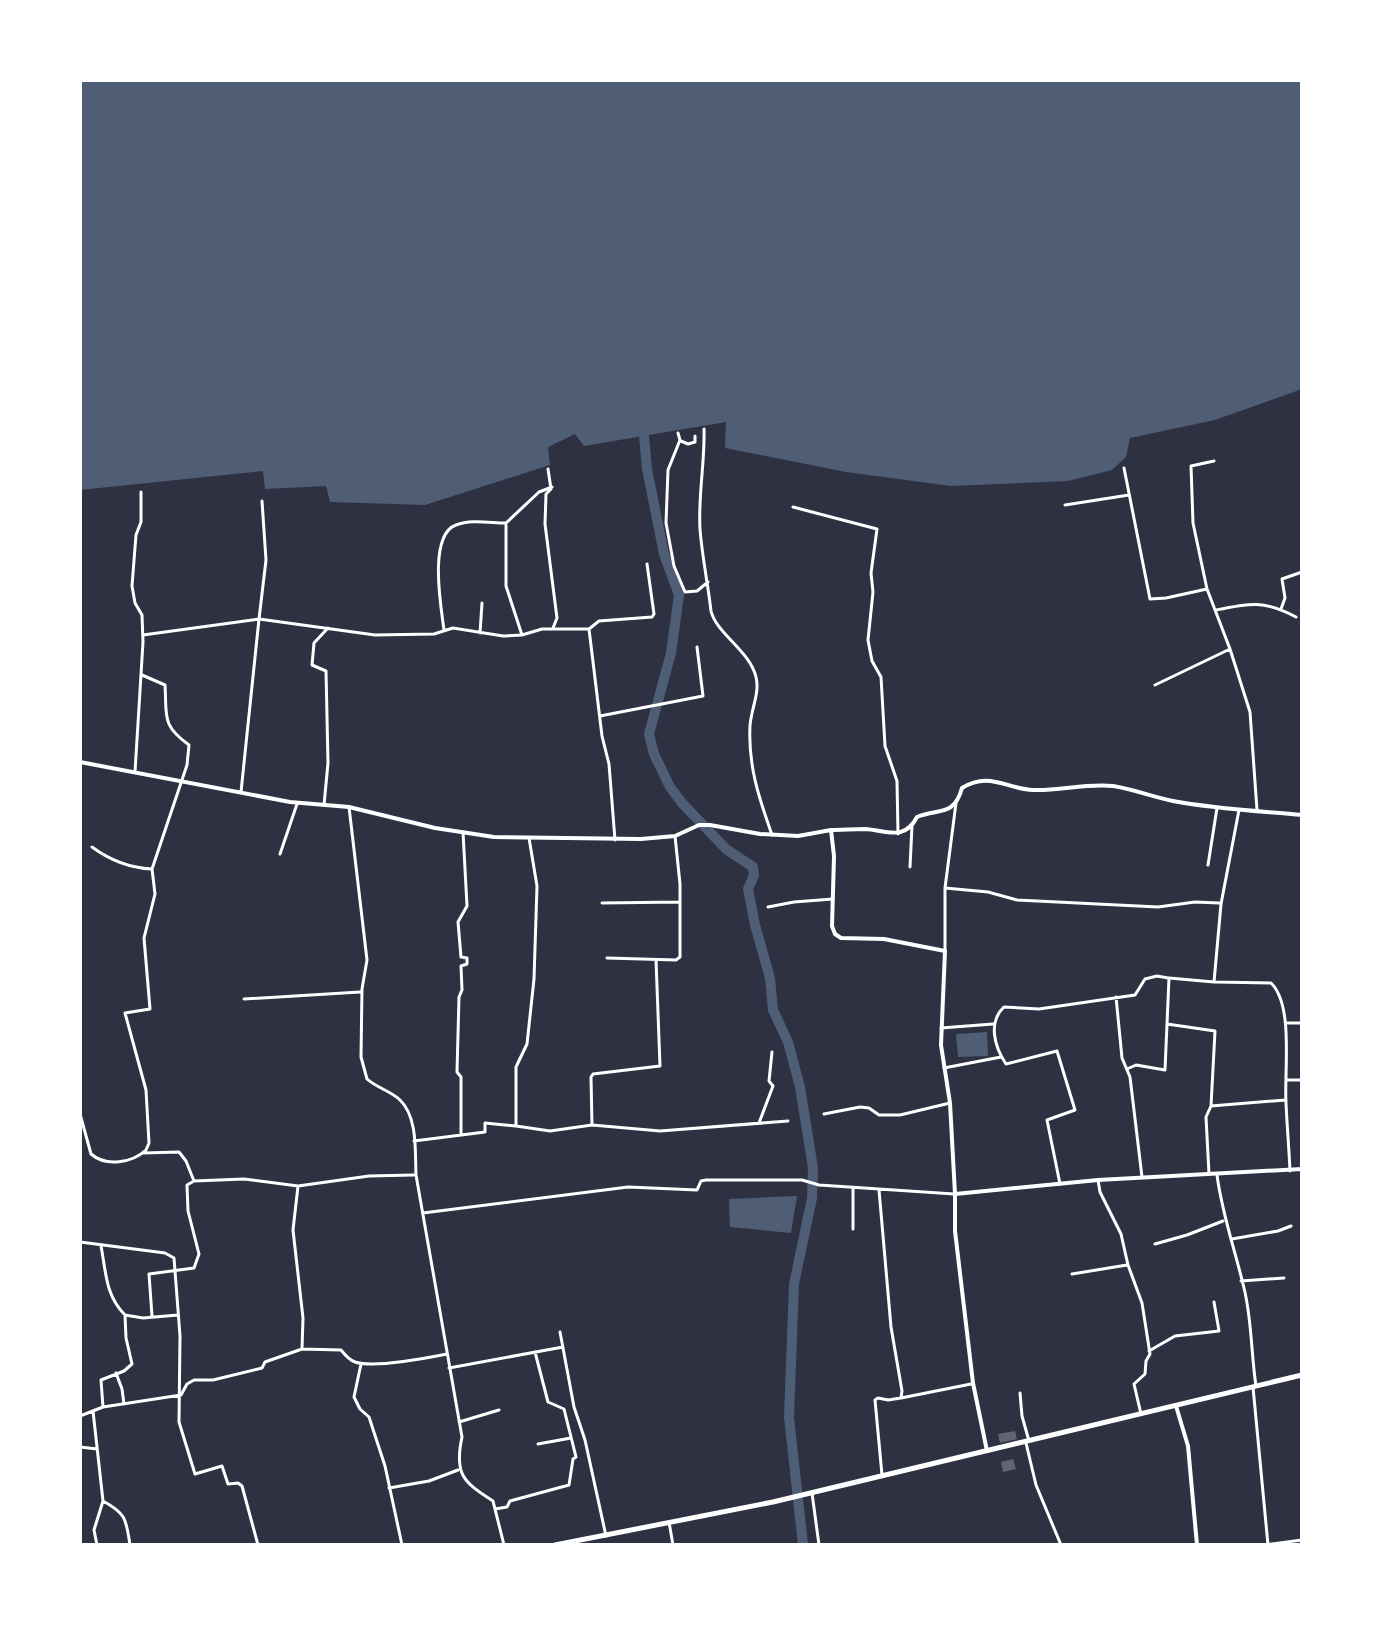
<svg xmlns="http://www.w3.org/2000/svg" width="1382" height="1625" font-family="Commissioner,sans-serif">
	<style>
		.water { fill: #4f5d75 }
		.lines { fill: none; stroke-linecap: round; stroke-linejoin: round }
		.river { stroke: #4f5d75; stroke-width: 10 }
		.building { fill: #626471 }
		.minor { stroke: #fff; stroke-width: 3 }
		.tertiary { stroke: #fff; stroke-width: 4 }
		.secondary { stroke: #fff; stroke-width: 4 }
		.primary { stroke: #fff; stroke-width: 5 }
	</style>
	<rect width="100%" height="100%" fill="#2d3142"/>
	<path class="water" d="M80,80H1302V389L1215,420L1130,438L1126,457L1112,470L1068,481L951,486L846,472L725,448L726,422L584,446L575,434L548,447L550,465L425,505L330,502L326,486L265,489L263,471L80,490Z
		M987,1032L988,1056L958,1057L956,1034Z
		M797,1196L791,1233L730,1227L729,1199Z"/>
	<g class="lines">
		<path class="river" d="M643,424L647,469L664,554L679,595L671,653L649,734L654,754L670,787L682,803L726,849L753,867L754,875L748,889L755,925L770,978L773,1010L788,1042L800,1087L813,1168L812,1198L794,1284L789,1417L803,1545"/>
	</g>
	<path class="building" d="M1015,1431L1017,1439L1000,1443L998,1434Z
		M1013,1459L1016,1469L1003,1472L1001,1462Z"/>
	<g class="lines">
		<path class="minor" d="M704,429C705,463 698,495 700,529C702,556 708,584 711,611C716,633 750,651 756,677C760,693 751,709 750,726C748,766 759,798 772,835
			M678,433L680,440L668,470L666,523L674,566L685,592L697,591L708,582
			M681,441L688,444L695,442V436
			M1124,468L1150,599L1166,598L1207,589L1230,649L1250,712L1257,810
			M548,469L551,489L546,494L545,524L557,618L553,628
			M1065,505L1129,495
			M793,507L877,529L871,573L873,592L868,640L872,661L881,677L885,746L897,781L898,834
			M506,525V586L522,635
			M1207,589L1193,523L1191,466L1214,461
			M1281,609L1285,598L1282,579L1302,572
			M1216,610C1250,603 1264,600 1296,617
			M589,629L599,621L652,617L654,614L647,564
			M444,630C441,607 428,535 456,525C471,519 491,523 506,523L539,492L552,487
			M480,633L482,603
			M143,635L259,619L266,560L262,501
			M1155,685L1230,649
			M600,716L703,696L697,647
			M135,772L143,642L142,615L135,603L132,586L136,535L141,522V492
			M241,792L259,619L375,635L434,634L453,628L503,636L522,635L542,629H589L602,736L609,764L615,840
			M324,805L328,763L326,671L312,665L314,643L328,628
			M349,807L367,960L362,989L361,1057L367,1079C377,1088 391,1091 400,1100C418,1117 415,1153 416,1175L462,1437C454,1474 463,1482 493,1501L504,1545
			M529,838L537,886L534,979L527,1044L516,1067V1126L550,1131L592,1125L660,1131L788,1121
			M92,847C111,861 129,868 152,869
			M280,854L297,804
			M1208,865L1217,808
			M910,867L912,826
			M945,888L988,892L1017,900L1158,907L1195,902L1219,903
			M602,903L680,902
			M768,907L794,902L833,899
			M945,951V888L956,803
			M607,958L676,960L680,957V884L675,836
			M1215,982L1271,983C1294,1005 1284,1072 1286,1103C1287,1126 1289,1148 1290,1171
			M1116,997L1122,1058L1130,1077L1142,1177
			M244,999L360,992
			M1286,1023H1302
			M941,1028L993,1024
			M944,1068L1001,1057
			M1127,1069L1136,1065L1165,1070L1167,1024
			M1286,1080H1302
			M1211,1106L1286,1100
			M80,1114L91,1154C106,1167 132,1163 146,1150L149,1143L146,1090L125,1013L150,1009L144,938L155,894L152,869L187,765L189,745C161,725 167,716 165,685L142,675
			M824,1114L860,1107L869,1108L879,1115H900L950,1103
			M759,1123L773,1086L769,1081L772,1052
			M592,1125L591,1077L593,1074L660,1066L656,960
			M461,1135V1077L457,1072L459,997L462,990L461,966L467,964V958L461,957L458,922L467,906L463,832
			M414,1141L485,1132V1123L516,1126
			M143,1153L179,1152L186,1161L194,1181L244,1179L298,1186
			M1209,1174L1206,1117L1211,1106L1215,1031L1167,1024L1169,978L1214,982L1221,904L1239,810
			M414,1175L369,1176L298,1186L293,1230L303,1318L302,1349L341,1350C345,1355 349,1360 355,1362C373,1368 427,1358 447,1354
			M1217,1175C1222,1214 1235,1250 1244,1288C1252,1320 1251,1354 1256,1386
			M1098,1180L1100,1192L1121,1234L1128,1265L1142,1303L1150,1354L1146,1361L1145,1374L1134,1384L1141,1414
			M1060,1184L1047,1120L1075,1110L1057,1051L1006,1064C994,1046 988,1022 1004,1007L1039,1009L1135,995L1145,979L1157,976L1168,978
			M879,1190L891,1327L902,1391L901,1398L888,1400L878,1398L875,1400L882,1475
			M423,1213L628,1187L697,1190L701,1181L706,1180H802L819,1185L954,1194
			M853,1229V1188
			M1232,1239L1278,1231L1291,1226
			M80,1242L165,1253L174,1258L180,1336L179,1422L195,1474L222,1466L228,1484L238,1483L242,1486L258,1545
			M1155,1244L1187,1235L1223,1221
			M101,1246C106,1271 105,1295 125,1315L126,1338L132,1364L124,1371L101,1380L103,1407
			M1072,1274L1127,1265
			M1241,1281L1284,1278
			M125,1315L143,1318L178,1315
			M152,1316L149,1274L194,1268L199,1254L188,1211L187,1185L194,1181
			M560,1332L574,1407L585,1440L606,1536
			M1149,1351L1175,1336L1219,1331L1214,1302
			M361,1364L354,1397L360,1409L369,1417L385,1466L402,1545
			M449,1368L563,1347
			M116,1373L122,1389L124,1404
			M1253,1387L1268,1545
			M1020,1393L1022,1416L1029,1441
			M901,1398L971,1384
			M93,1411L103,1501L94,1530L97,1545
			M80,1416L103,1407L181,1395L187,1384L194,1380H213L262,1368L265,1362L302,1349
			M459,1422L499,1410
			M1026,1443L1036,1485L1061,1545
			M538,1444L571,1438
			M80,1447L97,1449
			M389,1488L429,1481L458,1470
			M812,1493L819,1545
			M103,1501C127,1514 126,1520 130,1545
			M495,1509L507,1507L510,1501L569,1485L573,1459L576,1457L564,1409L548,1402L535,1352
			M669,1522L673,1545
			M1264,1545L1302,1540"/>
		<path class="tertiary" d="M831,830C842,830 853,829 865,829C886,830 904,842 917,817C939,808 954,817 962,788C989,771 1007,789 1033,790C1060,791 1086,783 1113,786C1133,789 1153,797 1173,801C1215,809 1259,811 1302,815"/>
		<path class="secondary" d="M80,762L290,802L349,807L435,828L494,837L641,839L675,836L699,825H710L760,834L798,836L831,830L834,856L832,926L835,934L841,938L884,939L945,951L941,1045L950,1103L955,1194V1231L973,1383L987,1451
			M955,1194L1098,1180L1302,1169
			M1176,1406L1188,1446L1197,1545"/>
		<path class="primary" d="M555,1545L773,1502L1302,1375"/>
	</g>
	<rect width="1382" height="1625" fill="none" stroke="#ffffff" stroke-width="164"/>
</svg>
